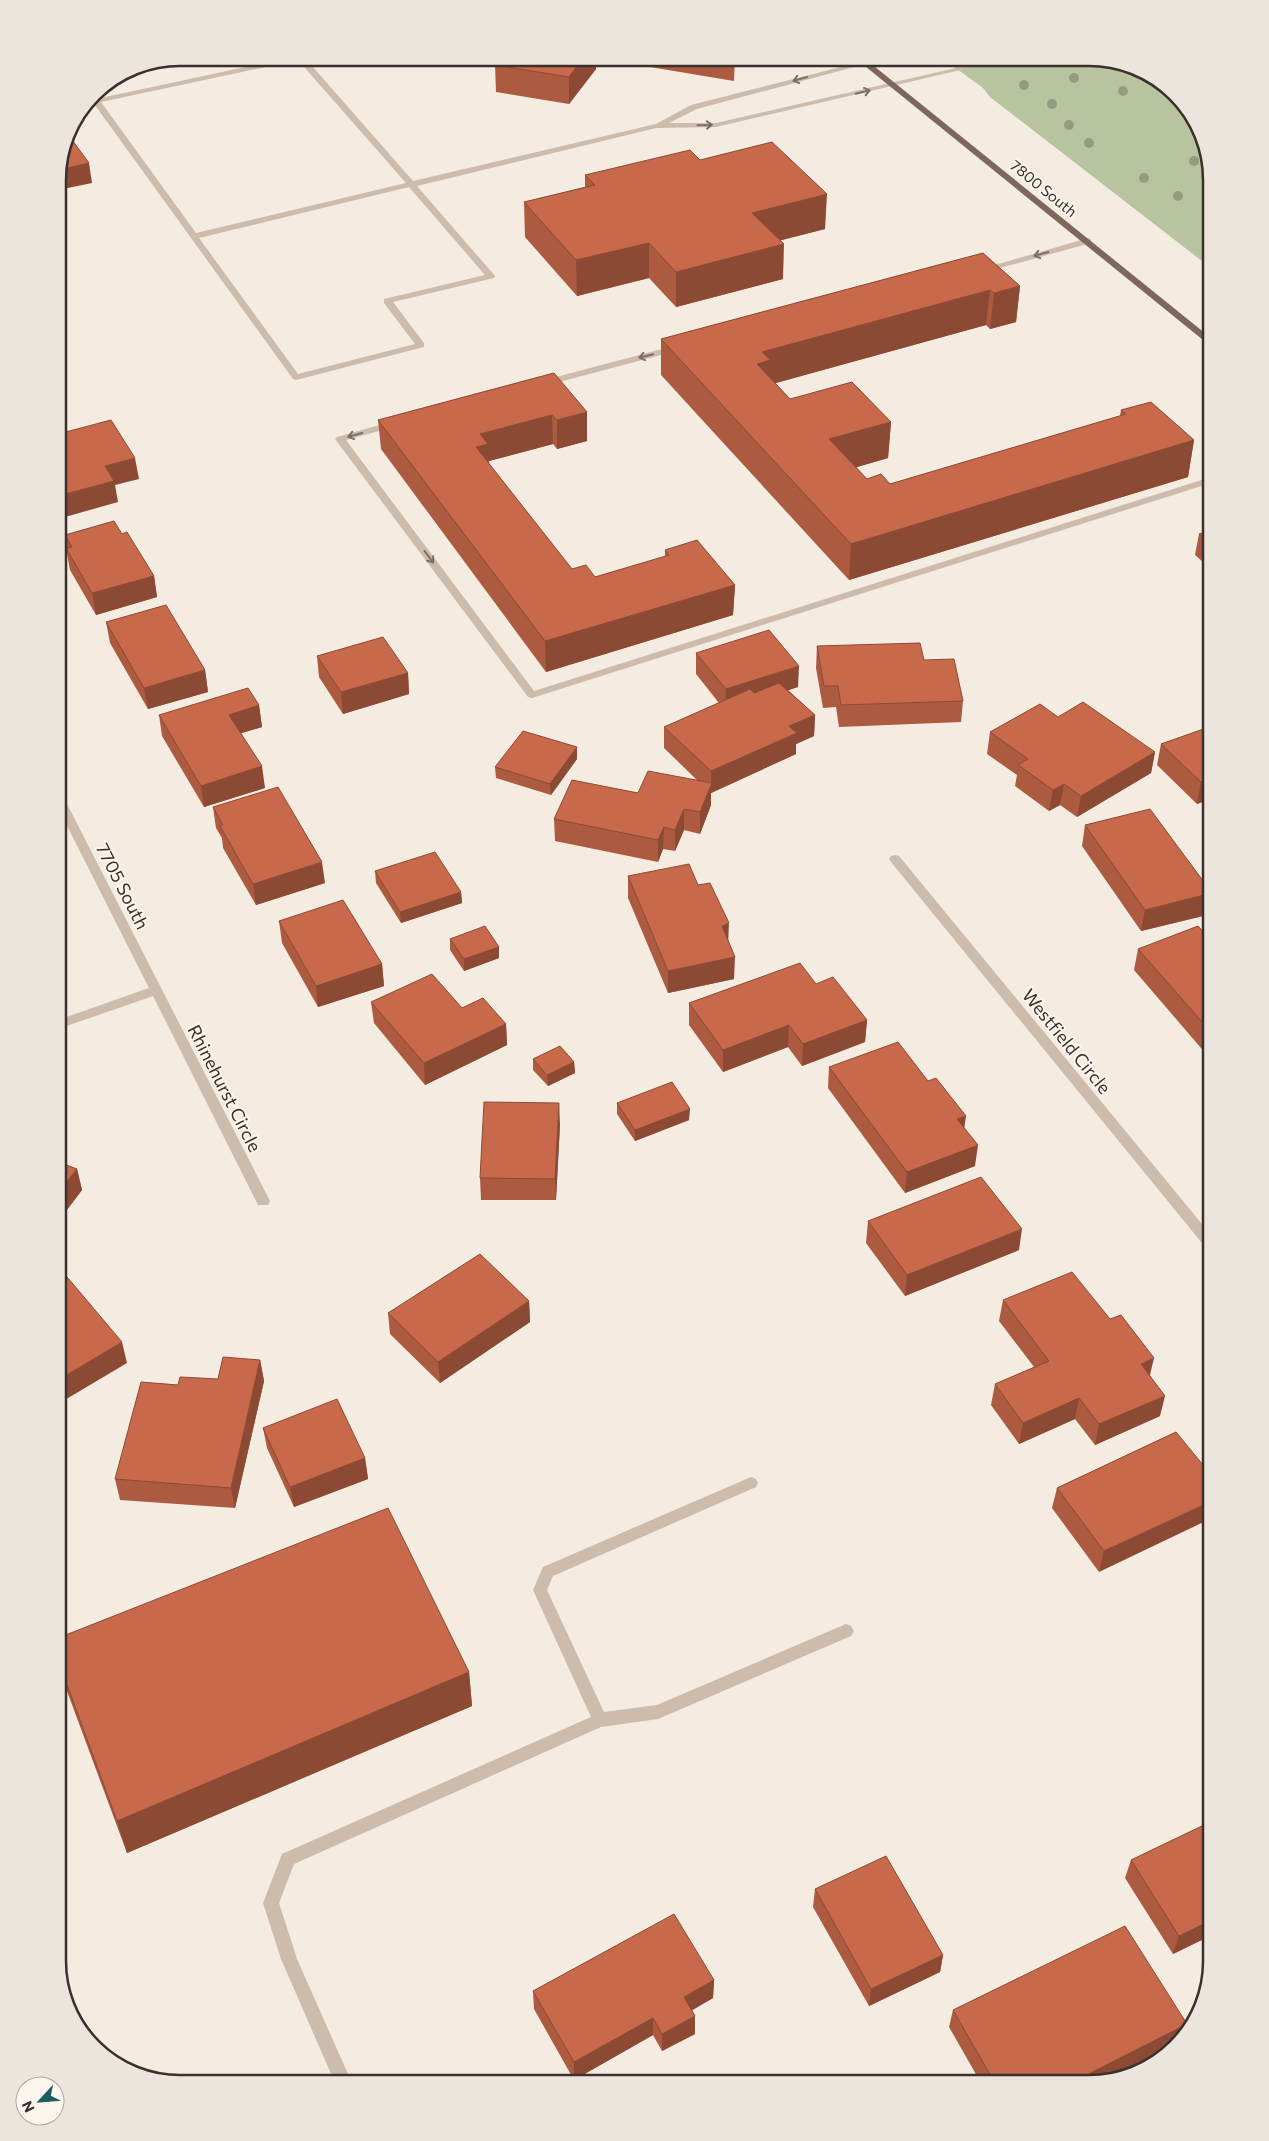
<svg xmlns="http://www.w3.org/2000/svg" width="1269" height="2141" font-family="Commissioner,sans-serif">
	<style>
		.green { fill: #b8c4a0 }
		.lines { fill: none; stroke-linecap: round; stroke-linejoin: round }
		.minor { fill: #cdbbac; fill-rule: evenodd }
		.major { fill: #7d675c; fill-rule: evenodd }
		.tree { fill: #969b7f }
		.wall { fill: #ac5a40 }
		.shaded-wall { fill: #8c4a34 }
		.building { fill: #c8694b; stroke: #8c4a34 }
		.oneway { stroke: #7d6f65 }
		.labels { text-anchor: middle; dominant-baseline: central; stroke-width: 4; stroke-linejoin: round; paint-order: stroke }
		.far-street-label { font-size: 15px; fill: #3b302b; stroke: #fbf5ee }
		.street-label { font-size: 18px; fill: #3b302b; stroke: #fbf5ee }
		.rim { fill: none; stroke: #3b302b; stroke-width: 2.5 }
	</style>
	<rect width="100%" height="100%" fill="#f4ebe1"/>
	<path class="green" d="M942,58H1097L1157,78L1199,126L1211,180V268L990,97L983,88Z"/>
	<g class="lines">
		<path class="minor" d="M287,58H305L413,181L656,124L691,105L876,58H888L697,109L669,123H716L999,58H1012L716,127L656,128L417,186L495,276L494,278L393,302L424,343V347L296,380L293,379L92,101L96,99ZM298,60L406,183L196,233L101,102ZM409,187L485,275L384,299V303L415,344L298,374L199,238Z
			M1088,238L1091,239V243L982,273L978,270Z
			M677,345L682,348L680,350L544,386L539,383L541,381Z
			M394,421L397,422V426L346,440L534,691L1208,478L1211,477V483L532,698L528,697L335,439L337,437Z
			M58,794L64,798L270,1201L268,1205H258L153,996L58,1029V1020L149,988L58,808Z
			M895,855L899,856L1211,1235V1249L1206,1248L891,862L889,859L891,856Z
			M751,1477L756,1479L758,1483L756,1487L553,1576L547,1590L604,1712L657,1705L846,1624L851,1626L854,1631L851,1636L658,1719L601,1727L294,1864L279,1903L297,1959L352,2083H335L281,1959L263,1903L282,1854L591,1717L533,1590L543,1567Z"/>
		<path class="major" d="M855,58H864L1211,338V345L1208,344Z"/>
	</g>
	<g class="tree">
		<circle cx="1074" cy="78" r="5"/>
		<circle cx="1024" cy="85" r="5"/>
		<circle cx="1123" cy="91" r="5"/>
		<circle cx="1052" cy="104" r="5"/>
		<circle cx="1069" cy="125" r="5"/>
		<circle cx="1089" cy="143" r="5"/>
		<circle cx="1194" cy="161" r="5"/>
		<circle cx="1144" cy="178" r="5"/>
		<circle cx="1178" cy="196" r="5"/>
	</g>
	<path class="wall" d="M501,58H735L734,81L596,58V69L569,104L496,92L495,65Z
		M700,160L825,229L780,240L783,279L676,307L649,278L577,296L525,237L524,202L585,187V175Z
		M983,253L1020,286L1016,322L990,329L986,325L775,383L790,399L891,422L888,458L856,467L867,479L890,484L1120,416L1121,410L1194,440L1188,477L849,580L661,375V339Z
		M554,373L587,441L557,449L553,444L489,461V464L572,569L595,577L665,557V550L735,585L733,615L546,672L381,449L378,420Z
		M1212,530V570L1195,555L1199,534Z
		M122,534L154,576L157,597L96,615L70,570L66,548H67L65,535Z
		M106,622L205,670L208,692L148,709L110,643Z
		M817,646L924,660L963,701L961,722L839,727L836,707L823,708L816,668Z
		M696,653L798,687L788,690L815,715L814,736L796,744V754L711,793V805L700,834L684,830L675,851L663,849L658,862L555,841L554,819L638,793L698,781L664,748V727L719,703L696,674Z
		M317,656L408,673L409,694L343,714L319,677Z
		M259,705L262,727L241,733L265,788L204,807L162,736L159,715Z
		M1058,717L1155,752L1151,773L1077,817L1060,805L1049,811L1015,786L1017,775L987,754L990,732Z
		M1212,726V798L1197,804L1157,765L1161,744Z
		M577,747V759L551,795L496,778L495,767Z
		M213,807L325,883L256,905L223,848L222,838L216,828Z
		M1085,825L1212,893L1207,915L1141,931L1082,846Z
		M375,871L461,892L462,903L401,923L376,883Z
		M628,876L698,885L728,941L734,979L668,993L628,898Z
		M279,921L382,964L384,986L318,1007L282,943Z
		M450,939L499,947V958L464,971L450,950Z
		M1212,941V1053L1207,1055L1134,970L1138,949Z
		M816,984L867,1020L865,1042L802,1066L788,1047L723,1072L689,1025V1003Z
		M371,1002L462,1008L506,1024L507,1045L425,1085L374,1023Z
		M533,1059L574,1062L575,1073L548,1086L533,1070Z
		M829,1067L964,1128L975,1166L905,1193L828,1088Z
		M617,1103L689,1120L635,1141L617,1114Z
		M560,1124L556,1200H481L480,1178Z
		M58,1162L77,1169L82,1190L63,1215L58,1213Z
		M868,1221L1019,1250L905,1296L866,1243Z
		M1003,1300L1150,1376L1160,1416L1095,1445L1075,1419L1019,1444L991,1405L995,1384L1034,1367L999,1321Z
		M529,1301L530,1322L440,1383L390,1334L388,1313Z
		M260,1360L264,1381L235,1508L120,1500L115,1479L178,1385L218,1379Z
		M263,1428L365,1458L368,1479L294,1507L267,1448Z
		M1176,1432L1099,1572L1052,1508L1057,1488Z
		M58,1638L469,1672L472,1706L127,1853L61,1675L58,1663Z
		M1212,1832V1935L1173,1954L1125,1878L1131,1860Z
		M815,1889L943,1955L940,1972L869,2006L813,1907Z
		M714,1980L713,1998L692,2010L695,2016V2034L662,2051L653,2035L574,2080L534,2009L533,1991Z
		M953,2010L1187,2024L1182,2036L1171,2047L1105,2080L1089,2084L981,2083L949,2027Z"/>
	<path class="shaded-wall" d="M580,58H596V69L569,104V77Z
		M89,163L92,183L58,190V170Z
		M827,194L825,229L751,248L752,213Z
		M649,243V278L577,296L576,260Z
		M784,244L783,279L676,307V272Z
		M1020,286L1016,322L990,329L994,293Z
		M990,290L986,325L769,385L757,364L762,352Z
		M587,412V441L557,449V420Z
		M552,415L553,444L489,461L490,474L476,447L480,434Z
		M891,422L888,458L827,476L829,439Z
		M1194,440L1188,477L849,580L851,544Z
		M135,458L139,479L115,485L118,502L58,519V496L105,466Z
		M154,576L157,597L96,615L92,593Z
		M735,585L733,615L546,672L545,641Z
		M799,666L798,687L725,711L726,689Z
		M205,670L208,692L148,709L144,688Z
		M408,673L409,694L343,714L341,692Z
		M259,705L262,727L232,736L229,715Z
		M815,715L814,736L796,744V754L711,793V805L700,834V812L711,786V771L789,726Z
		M577,747V759L551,795L550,784Z
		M1155,752L1151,773L1077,817L1081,796Z
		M262,766L265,788L204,807L201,786Z
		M1212,778V798L1197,804L1201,782Z
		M1064,784L1060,805L1049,811L1053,790Z
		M684,809V830L675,851V830Z
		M664,827L663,849L658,862V840Z
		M322,862L325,883L256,905L253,884Z
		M461,892L462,903L401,923L400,912Z
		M1212,893L1207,915L1141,931L1145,910Z
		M729,923L728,945L722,926Z
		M499,947V958L464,971V959Z
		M735,957L734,979L668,993V971Z
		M382,964L384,986L318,1007L316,986Z
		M867,1020L865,1042L802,1066L803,1044Z
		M506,1024L507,1045L425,1085L424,1063Z
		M789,1025L788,1047L723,1072V1050Z
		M1212,1036V1053L1207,1055Z
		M574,1062L575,1073L548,1086L547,1075Z
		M559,1103L560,1124L556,1200L555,1179Z
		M690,1109L689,1120L635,1141V1130Z
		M966,1116L963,1137L957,1119Z
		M978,1145L975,1166L905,1193L907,1172Z
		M77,1169L82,1190L63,1215L58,1193Z
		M1022,1229L1019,1250L905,1296L907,1275Z
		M529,1301L530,1322L440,1383L438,1362Z
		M122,1342L127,1363L58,1404V1380Z
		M1154,1358L1149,1379L1141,1364Z
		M260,1360L264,1381L235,1508L231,1488Z
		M1165,1396L1160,1416L1095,1445L1099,1424Z
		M1079,1398L1075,1419L1019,1444L1023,1423Z
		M365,1458L368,1479L294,1507L290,1487Z
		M1212,1501V1518L1099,1572L1104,1551Z
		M469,1672L472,1706L127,1853L117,1821Z
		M1212,1920V1935L1173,1954L1179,1936Z
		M943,1955L940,1972L869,2006L871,1989Z
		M714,1980L713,1998L684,2015V1997Z
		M695,2016V2034L662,2051V2034Z
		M653,2018V2035L574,2080V2062Z
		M1187,2024L1182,2036L1171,2047L1105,2080L1089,2084H1069Z"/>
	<path class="building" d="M501,58H583L569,77L495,65Z
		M67,133L89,163L58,170Z
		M772,142L827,194L752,213L784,244L676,272L649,243L576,260L524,202L595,185L585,175L690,150L700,160Z
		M983,253L1020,286L994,293L990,290L762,352L770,360L757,364L790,399L852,382L891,422L829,439L867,479L881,474L890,484L1126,414L1121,410L1151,402L1194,440L851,544L661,339Z
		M554,373L587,412L557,420L552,415L480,434L488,444L476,447L572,569L586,565L595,577L669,555L665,550L697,540L735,585L545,641L378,420Z
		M111,420L135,458L105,466L114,481L58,496V434Z
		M114,521L122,534L127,532L154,576L92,593L66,548L72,547L65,535Z
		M1212,530V545L1199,534Z
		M166,605L205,670L144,688L106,622Z
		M769,630L799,666L726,689L696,653Z
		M383,637L408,673L341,692L317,656Z
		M920,643L924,660L954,659L963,701L841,705L838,686H824L817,646Z
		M779,683L815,715L789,726L797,733L711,771L664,727L750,689L754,693Z
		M248,688L259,705L229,715L262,766L201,786L159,715Z
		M1083,702L1155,752L1081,796L1064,784L1053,790L1018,765L1028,759L990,732L1040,704L1058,717Z
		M1212,726V778L1201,782L1161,744Z
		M523,731L577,747L550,784L495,767Z
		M648,771L712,783L700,812L684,809L675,830L664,827L658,840L554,819L572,780L638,793Z
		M278,787L322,862L253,884L220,826L223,825L213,807Z
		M1150,809L1212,893L1145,910L1085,825Z
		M435,852L461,892L400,912L375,871Z
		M689,864L698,885L710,883L729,923L722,926L735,957L668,971L628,876Z
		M343,900L382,964L316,986L279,921Z
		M485,926L499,947L464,959L450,939Z
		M1198,926L1212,941V1033L1138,949Z
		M800,963L816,984L833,977L867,1020L803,1044L789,1025L723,1050L689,1003Z
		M432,974L462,1008L483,998L506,1024L424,1063L371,1002Z
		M898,1042L928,1081L936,1078L966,1116L957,1119L978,1145L907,1172L829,1067Z
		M560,1046L574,1062L547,1075L533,1059Z
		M672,1082L690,1109L635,1130L617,1103Z
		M484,1102L559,1103L555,1179L480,1178Z
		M58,1162L77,1169L58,1193Z
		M981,1177L1022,1229L907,1275L868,1221Z
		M480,1254L529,1301L438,1362L388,1313Z
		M62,1271L122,1342L58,1380V1274Z
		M1072,1272L1110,1319L1121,1315L1154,1358L1141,1364L1165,1396L1099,1424L1079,1398L1023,1423L995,1384L1049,1361L1003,1300Z
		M223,1357L260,1360L231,1488L115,1479L141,1382L178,1385L180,1377L218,1379Z
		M337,1399L365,1458L290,1487L263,1428Z
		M1176,1432L1212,1476V1501L1104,1551L1057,1488Z
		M388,1508L469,1672L117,1821L58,1660V1638Z
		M1206,1824L1212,1832V1920L1179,1936L1131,1860Z
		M886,1856L943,1955L871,1989L815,1889Z
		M674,1914L714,1980L684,1997L695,2016L662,2034L653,2018L574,2062L533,1991Z
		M1125,1926L1187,2024L1069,2084L995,2083L953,2010Z
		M179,2079L181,2083H170Z"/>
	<defs><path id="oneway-shaft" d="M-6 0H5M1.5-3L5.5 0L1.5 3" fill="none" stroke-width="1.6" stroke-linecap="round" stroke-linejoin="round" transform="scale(1.25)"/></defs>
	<g class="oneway">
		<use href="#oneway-shaft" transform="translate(800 79) rotate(165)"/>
		<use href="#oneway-shaft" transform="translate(863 92) rotate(-13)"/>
		<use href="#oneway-shaft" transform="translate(705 125) rotate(-1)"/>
		<use href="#oneway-shaft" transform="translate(1041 254) rotate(165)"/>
		<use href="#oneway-shaft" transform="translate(646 356) rotate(166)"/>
		<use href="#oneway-shaft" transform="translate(355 435) rotate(165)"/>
		<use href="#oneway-shaft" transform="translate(429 557) rotate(53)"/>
	</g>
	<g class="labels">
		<g class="far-street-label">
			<text transform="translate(1044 188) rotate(39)">7800 South</text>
		</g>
		<g class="street-label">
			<text transform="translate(123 886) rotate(63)">7705 South</text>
			<text transform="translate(1067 1041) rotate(51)">Westfield Circle</text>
			<text transform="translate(225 1088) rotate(63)">Rhinehurst Circle</text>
		</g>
	</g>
	<path d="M0 0H1269V2141H0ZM180 66H1089A114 114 0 0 1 1203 180V1961A114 114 0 0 1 1089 2075H180A114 114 0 0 1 66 1961V180A114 114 0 0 1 180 66Z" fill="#ece5de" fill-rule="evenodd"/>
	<path class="rim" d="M180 66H1089A114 114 0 0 1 1203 180V1961A114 114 0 0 1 1089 2075H180A114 114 0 0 1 66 1961V180A114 114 0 0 1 180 66Z"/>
	<g transform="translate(40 2101) rotate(244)"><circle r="24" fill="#fbf5ee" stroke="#aea6a0"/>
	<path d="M0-4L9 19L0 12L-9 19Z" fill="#1f5a5e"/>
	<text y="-8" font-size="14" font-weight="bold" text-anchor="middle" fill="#3b302b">N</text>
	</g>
</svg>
